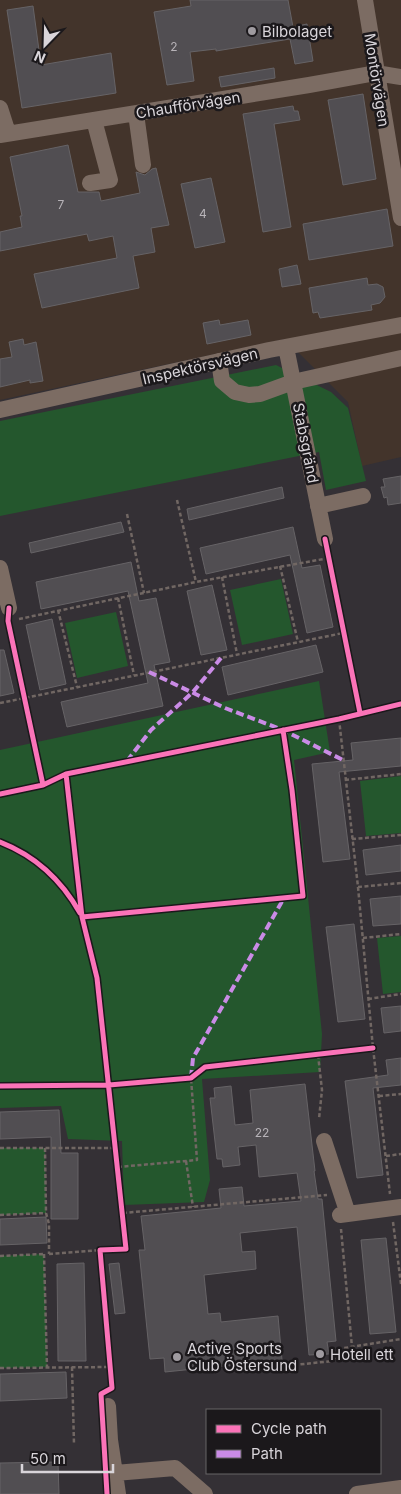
<svg xmlns="http://www.w3.org/2000/svg" width="401" height="1494" font-family="Inter,sans-serif">
	<style>
		.industrial { fill: #43342b }
		.green { fill: #24572d }
		.building { fill: #514e52; stroke: #666366 }
		.lines { fill: none; stroke-linecap: round; stroke-linejoin: round }
		.path { stroke: #716763; stroke-width: 2.5; stroke-dasharray: 4 2.5; stroke-linecap: butt }
		.minor { stroke: #7c6c63; stroke-width: 16 }
		.quiet { stroke: #ca8be6; stroke-width: 4; stroke-dasharray: 8 4; stroke-linecap: butt }
		.cycleway-casing { stroke: #1b181b; stroke-width: 8 }
		.cycleway { stroke: #fb73b8; stroke-width: 5 }
		.poi-dot { fill: #9f9ba0; stroke: #1b181b; stroke-width: 2 }
		.labels { text-anchor: middle; dominant-baseline: central; stroke-width: 5; stroke-linejoin: round; paint-order: stroke }
		.number-label { font-size: 12px; fill: #b7b3b8 }
		.poi-label { font-size: 15px; fill: #d9d5da; stroke: #1b181b; text-anchor: start }
		.street-label { font-size: 15px; fill: #d9d5da; stroke: #1b181b }
	</style>
	<rect width="100%" height="100%" fill="#343035"/>
	<path class="industrial" d="M0,0H401V457L362,466L348,402L285,339L0,400Z"/>
	<path class="green" d="M276,365L331,392L348,408L366,481L326,490L319,452L0,516V421Z
		M281,579L293,634L242,645L230,590Z
		M116,612L128,666L77,678L65,623Z
		M319,681L330,752L294,760L322,1034L320,1072L202,1079L210,1180L204,1202L124,1205L122,1141L68,1139L61,1106L0,1108V750Z
		M401,776V833L366,836L360,781Z
		M401,936V992L383,994L377,938Z
		M0,1148H45L46,1213L0,1215Z
		M44,1254L47,1367L0,1368V1256Z"/>
	<path class="building" d="M190,0H288L293,27L307,24L313,61L295,64L290,39L216,51V49L190,52L194,81L167,85L154,12L191,6Z
		M33,6L41,65L111,53L116,93L22,108L7,10Z
		M274,68L275,78L221,87L219,77Z
		M363,94L376,179L343,185L328,100Z
		M293,106L294,111H298L300,120L274,124L291,227L263,232L243,114Z
		M68,145L78,192H99L101,201L140,193L136,172L145,175L152,169L156,168L169,225L151,228L155,252L133,256L139,288L42,308L34,274L117,258L113,236L89,241L87,234L0,251V232L22,227L20,216H22L10,157Z
		M211,178L225,242L195,248L181,184Z
		M387,209L393,246L309,260L303,224Z
		M297,265L301,284L282,287L279,269Z
		M367,278L368,285L377,284L383,287L385,297L380,303L371,305L372,310L320,318L318,312L313,313L309,288Z
		M219,320L220,325L248,320L251,335L207,344L203,323Z
		M23,339L24,345L36,342L43,381L30,383V380L0,387V359L12,357L9,342Z
		M401,476V503L388,505L387,497L384,498L381,487H385L383,479Z
		M282,487L284,498L189,520L187,509Z
		M121,522L124,532L31,553L29,543Z
		M293,527L302,568L320,565L333,627L307,633L290,555L206,574L200,548Z
		M131,562L139,601L156,598L170,662L154,665L163,706L67,727L61,702L148,683L128,591L41,609L36,582Z
		M212,585L227,650L201,655L187,591Z
		M52,619L66,684L40,690L26,625Z
		M316,645L323,672L228,695L222,667Z
		M0,650H4L14,693L0,696Z
		M401,738V766L339,772L350,859L323,862L312,764L353,760L351,743Z
		M401,845V871L366,875L363,850Z
		M401,896V924L373,926L370,899Z
		M354,924L365,1019L338,1022L326,927Z
		M401,1006V1031L384,1033L381,1008Z
		M401,1058V1085L373,1088L383,1175L357,1178L345,1081L388,1075L386,1060Z
		M305,1084L315,1171H314L318,1199H322L336,1341L327,1342L329,1354L309,1355L297,1227L240,1233L242,1252L255,1251L256,1269L204,1275L208,1314L220,1313L221,1322L278,1316L282,1360L165,1372L164,1358L150,1359L139,1250H145L141,1216L221,1208L219,1189L242,1187L244,1206L301,1201L297,1173L259,1177L256,1145L238,1147L240,1165L223,1167L222,1159H217L210,1098H215L214,1088L231,1086L235,1125L253,1123L250,1090Z
		M59,1110L61,1153H78V1219H51V1137L0,1139V1112Z
		M46,1217L47,1243L0,1245V1219Z
		M386,1238L396,1332L370,1334L361,1240Z
		M84,1263L86,1361H58L57,1264Z
		M119,1263L125,1313L115,1314L109,1264Z
		M66,1372L67,1398L0,1401V1374Z
		M58,1462L59,1494H0V1463Z"/>
	<g class="lines">
		<path class="path" d="M177,500L196,582
			M127,514L144,593
			M280,566L298,642
			M222,577L237,654
			M118,598L134,675
			M58,610L77,687
			M19,619L196,582L329,558
			M0,703L343,633
			M339,719L358,887L373,1048L390,1194
			M345,780L401,774
			M352,839L401,835
			M358,887L401,883
			M363,938L401,934
			M368,999L401,994
			M318,1055L322,1090L319,1119
			M379,1096L401,1094
			M0,1148H116
			M45,1148L46,1213L49,1224V1254
			M386,1156L401,1154
			M186,1161L193,1207
			M118,1167L197,1160L191,1078
			M123,1213L327,1195
			M0,1215L46,1213
			M393,1222L401,1284
			M341,1229L352,1347
			M44,1254L47,1367
			M49,1254L100,1250
			M0,1256L44,1254
			M294,1365L333,1361L338,1349L401,1339
			M72,1367L74,1444
			M0,1368L110,1367"/>
		<path class="minor" d="M365,0L401,218
			M0,108L8,133
			M137,121L143,165
			M0,135L309,85L376,73L401,77
			M90,183L110,180L94,120
			M286,347L325,539
			M219,361L222,381L235,392L249,395L260,394L293,382L401,358
			M0,410L269,350L401,325
			M318,506L363,496
			M0,568L9,608
			M324,1141L348,1214
			M340,1215L401,1207
			M108,1406L110,1440L118,1494
			M115,1473L175,1468L205,1494
			M357,1494L401,1488"/>
		<path class="quiet" d="M149,672L225,708L283,730L343,760
			M127,761L151,730L193,692L221,658
			M191,1078L193,1058L284,898"/>
		<g class="cycleway-casing">
			<path id="cycleway" d="M325,539L360,713
				M9,608L8,621L43,785
				M66,774L82,917L97,978L126,1249L100,1250L112,1388L101,1394L107,1494
				M0,794L43,785L66,774L339,719L401,704
				M0,842C36,856 61,879 80,913
				M82,917L303,896L292,790L283,730
				M0,1086L109,1085L191,1078L205,1067L373,1048"/>
		</g>
		<use href="#cycleway" class="cycleway"/>
	</g>
	<g class="poi-dot">
		<circle cx="252" cy="31" r="5"/>
		<circle cx="320" cy="1354" r="5"/>
		<circle cx="177" cy="1357" r="5"/>
	</g>
	<g class="labels">
		<g class="number-label">
			<text x="174" y="46">2</text>
			<text x="61" y="204">7</text>
			<text x="203" y="213">4</text>
			<text x="262" y="1132">22</text>
		</g>
		<g class="poi-label">
			<text x="262" y="31">Bilbolaget</text>
			<text x="187" y="1348">Active Sports<tspan x="187" dy="17">Club Östersund</tspan></text>
			<text x="330" y="1354">Hotell ett</text>
		</g>
		<g class="street-label">
			<text transform="translate(377 80) rotate(81)">Montörvägen</text>
			<text transform="translate(188 105) rotate(-9)">Chaufförvägen</text>
			<text transform="translate(200 366) rotate(-13)">Inspektörsvägen</text>
			<text transform="translate(306 443) rotate(79)">Stabsgränd</text>
		</g>
	</g>
	<rect x="206" y="1409" width="175" height="65" fill="#1b181b" stroke="#676467"/>
	<rect x="216" y="1425" width="25" height="8" fill="#fb73b8" stroke="#676467"/>
	<text x="251" y="1434" font-size="15" fill="#d9d5da">Cycle path</text>
	<rect x="216" y="1450" width="25" height="8" fill="#ca8be6" stroke="#676467"/>
	<text x="251" y="1459" font-size="15" fill="#d9d5da">Path</text>
	<g transform="translate(45 45) rotate(203)" stroke="#1b181b" stroke-width="4" paint-order="stroke">
	<path d="M0-4L9 19L0 12L-9 19Z" fill="#d9d5da"/>
	<text y="-8" font-size="14" font-weight="bold" text-anchor="middle" fill="#d9d5da">N</text>
	</g>
	<path d="M22 1464v8h91v-8" fill="none" stroke="#d9d5da" stroke-width="2.5"/>
	<text x="30" y="1464" font-size="15" fill="#d9d5da" stroke="#1b181b" stroke-width="4" paint-order="stroke">50 m</text>
</svg>
